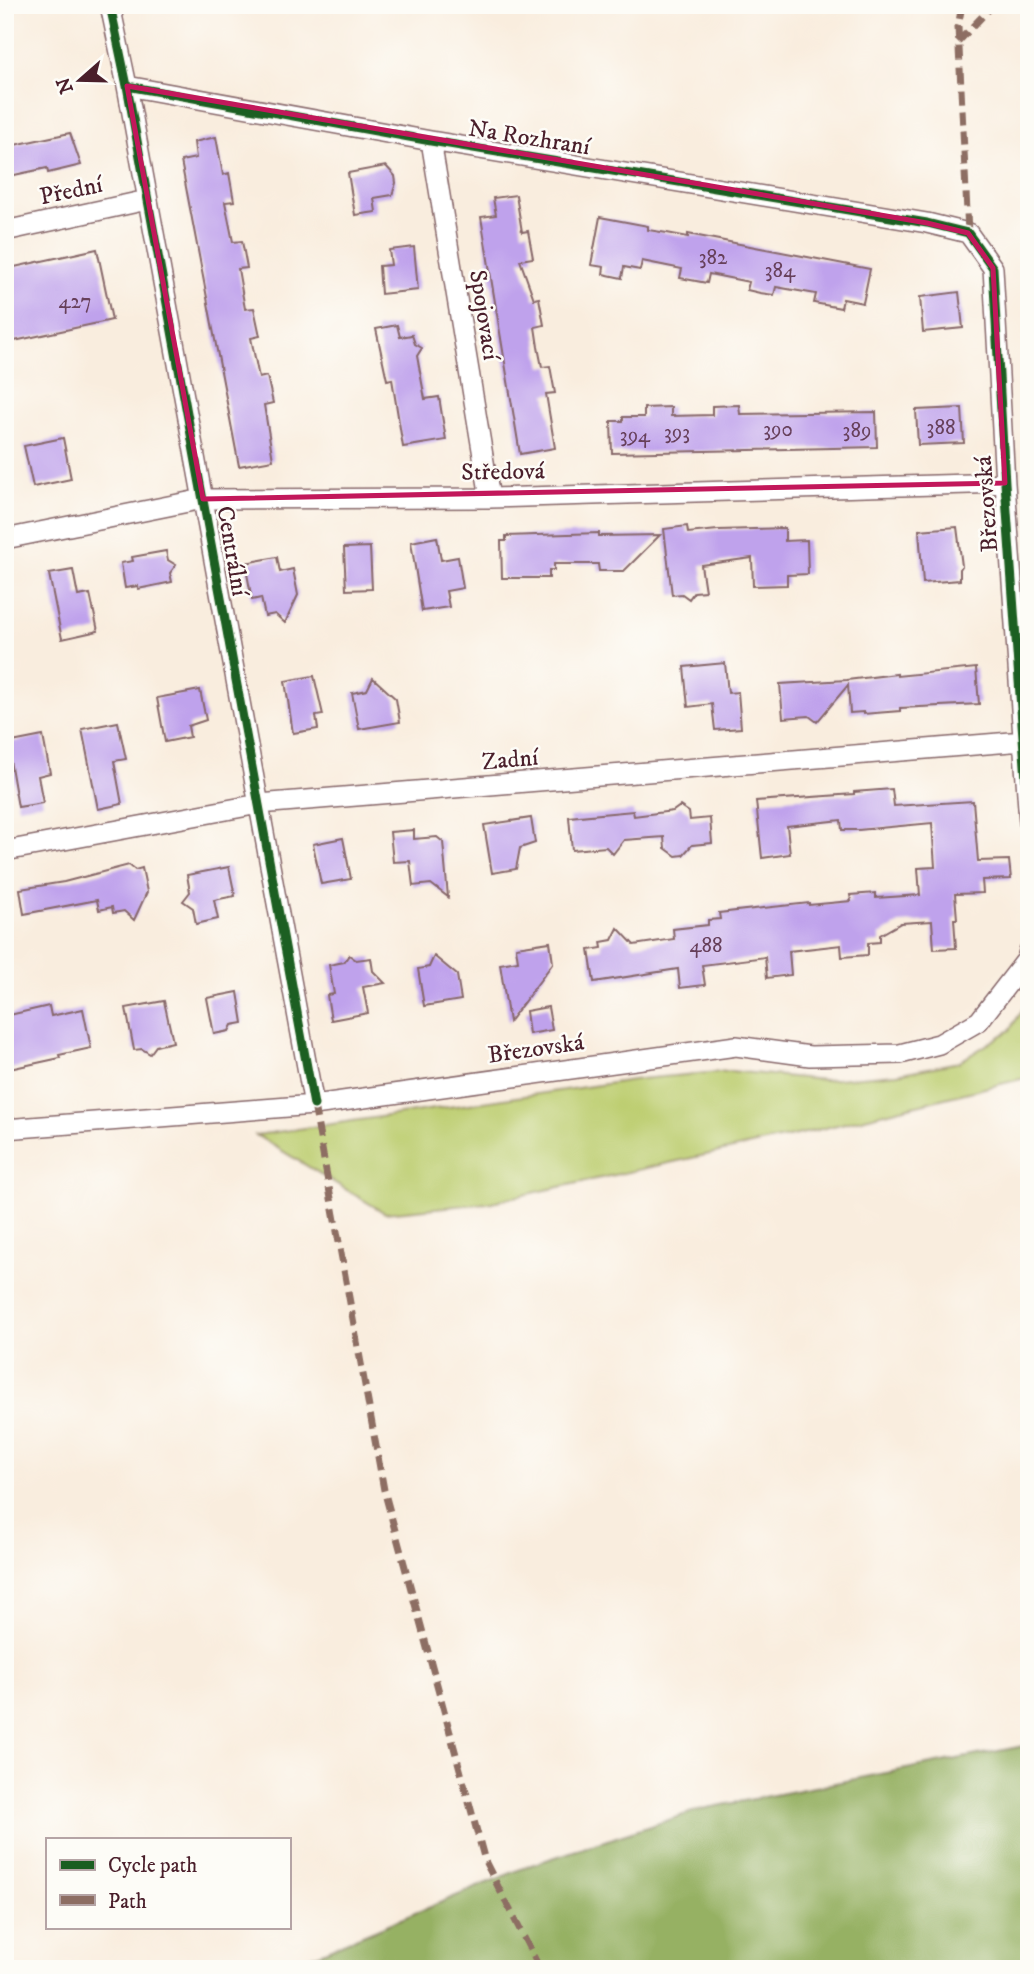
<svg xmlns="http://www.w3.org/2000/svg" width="1034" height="1974" font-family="'IM FELL DW Pica',serif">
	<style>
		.green { fill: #bdce71; stroke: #84764e; stroke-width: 2 }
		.forest { fill: #96b163; stroke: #706847; stroke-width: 2 }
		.building { fill: #bfa2ec }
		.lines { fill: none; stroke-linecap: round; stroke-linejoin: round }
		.street-casing { stroke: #87676a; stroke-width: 22 }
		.street { stroke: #fff; stroke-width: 19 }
		.quiet { stroke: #8d6e63; stroke-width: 7; stroke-dasharray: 14 7; stroke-linecap: butt }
		.cycleway-casing { stroke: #fdfcf7; stroke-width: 13 }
		.cycleway { stroke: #1b5e20; stroke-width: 9 }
		.marked { fill: none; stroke: #c2185b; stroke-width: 5; stroke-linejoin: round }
		.labels { text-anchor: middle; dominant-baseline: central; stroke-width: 5; stroke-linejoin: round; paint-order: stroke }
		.number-label { font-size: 21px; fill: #67405b }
		.street-label { font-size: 24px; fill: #4a1f2b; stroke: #fdfcf7 }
	</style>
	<rect width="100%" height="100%" fill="#fdfcf7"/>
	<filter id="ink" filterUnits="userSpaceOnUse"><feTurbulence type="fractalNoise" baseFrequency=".0143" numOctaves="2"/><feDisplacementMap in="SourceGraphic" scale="14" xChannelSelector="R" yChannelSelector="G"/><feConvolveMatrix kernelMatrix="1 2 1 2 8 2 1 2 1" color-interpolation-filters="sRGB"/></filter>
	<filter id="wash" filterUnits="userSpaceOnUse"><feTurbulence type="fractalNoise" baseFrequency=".00686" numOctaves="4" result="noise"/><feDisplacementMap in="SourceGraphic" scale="28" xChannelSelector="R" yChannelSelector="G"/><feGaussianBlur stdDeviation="1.57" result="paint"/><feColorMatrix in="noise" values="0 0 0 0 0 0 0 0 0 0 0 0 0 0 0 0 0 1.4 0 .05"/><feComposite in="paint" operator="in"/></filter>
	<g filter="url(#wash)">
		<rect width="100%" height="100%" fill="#f9edde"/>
		<path class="green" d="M1029,999V1077L797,1135L487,1203L385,1213L256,1135L640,1079L730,1071L824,1080L897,1074L959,1062L1010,1030Z"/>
		<path class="forest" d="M1029,1745V1969H281L528,1866L702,1809Z"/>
		<g id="blocks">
			<path class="building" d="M70,133L81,165L48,173L47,168L5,177V147Z
				M216,137L223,175L229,173L234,201L225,202L233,242L242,241L247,268L238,269L245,309L254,308L260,336L251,338L259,378L267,376L273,403L264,405L273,460L239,466L181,161L196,158L194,142Z
				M386,166L395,176L396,183L392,195L374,198L376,212L355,215L348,173Z
				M516,195L522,232L528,231L533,258L520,260L534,299L539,298L544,325L535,327L538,347L542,367L550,366L555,393L546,394L555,448L520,454L481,217L496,215L493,198Z
				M600,217L648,226V230L667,233L688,237V234L870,269L863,303L843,299L841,308L814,303L816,294L776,287L774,295L760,293L747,290L749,282L709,274L707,283L680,278L682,269L642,261L640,270L624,267L622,278L603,274L604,267L591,265Z
				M414,247L418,290L381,294L379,266L391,265L389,250Z
				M97,249L112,320L5,343V269Z
				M959,292L963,328L923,332L920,297Z
				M397,325L400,337L412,335L415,344L422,348L417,356L425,399L439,397L446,440L403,447L392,379L387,380L376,329Z
				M739,405L740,414L876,412L877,447L612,453L611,421H623V417H644V408L671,407V416L712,415V406Z
				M962,408L964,443L918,445L916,410Z
				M63,438L71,479L33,487L24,446Z
				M687,526L688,533L718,530L785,528V541L807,540L808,574L787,575V585L753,586L752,558L701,565L705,591L694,592L689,599L682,594L672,595L664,529Z
				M957,527L962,566L960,569V580L923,583L919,530Z
				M599,533V536L660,535L624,571H599L598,564H554V570H549V578H502L501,541H506V536Z
				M437,537L441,560L458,557L463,588L446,591L449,607L422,611L411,542Z
				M370,547L372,589L346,590L344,548Z
				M166,551L168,560L176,565L170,573L172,582L138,589V586L125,588L121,563L133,561L132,557Z
				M277,557L280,572L293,569L298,595L285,623L275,614L265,616L261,598L252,600L245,563Z
				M73,570L78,596L90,594L98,631L62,639L49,574Z
				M725,663L728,693L738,692L741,728L715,730L712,704L688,707L684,667Z
				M976,668L979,704L900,708V711L863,714V712L850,713L848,685L817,722L809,716L783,718L780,684L847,680L897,674V676Z
				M314,676L323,715L316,716L318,729L293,733L285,681Z
				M373,678L396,699L400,722L359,729L352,693L367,690Z
				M200,690L206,720L188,726L190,737L165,742L157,698Z
				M118,722L126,759L114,761L122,804L98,809L82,729Z
				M43,736L50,773L38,776L43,803L18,807L7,743Z
				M892,789L894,806L973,801L978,861L1009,860L1011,879L982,880L983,893L955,894L957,919H954L956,948L934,949L932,921L901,923L880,935V942L868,943V955L842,957L841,945L789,951L791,975L767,978L765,957L702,965L705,985L680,988L678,969L594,982L589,950L602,948L601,942L612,940L618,928L634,945L674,939L673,929L708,925V920L720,919L719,913L809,903V905L851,901L850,895L876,893V898L920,895L918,868L935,867L932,823L858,830H842L841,820L787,826L790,854L762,858L756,801L854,794V792Z
				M680,806L689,812L690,820L710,818L712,843L692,845L683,855L676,856L665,848L664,837L624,840L613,854L606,847L572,850L569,817L633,811L634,816L673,811Z
				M531,818L535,843L520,848L516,869L492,873L484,825Z
				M414,830V839L437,837L443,842L448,897L431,884L413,886L410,861L393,862L390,832Z
				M343,838L351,879L321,884L313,844Z
				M129,865L135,870L142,868L147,892L134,920L124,911L113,913L112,907L99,910L97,900L24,914L20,889L64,882Z
				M229,867L235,896L214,900L218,919L196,924L193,908L183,901L190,892L187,875Z
				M550,942L553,963L509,1022L500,964L518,961L516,947Z
				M349,955L356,960L371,958L373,971L385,983L363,987L368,1013L331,1020L327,995L334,994L329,965L344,962Z
				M434,956L457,975L461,1000L424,1006L418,969L429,967Z
				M238,992L243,1023L232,1025L229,1031L214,1034L207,998Z
				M164,1001L173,1042L156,1046L150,1054L142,1049L134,1050L126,1008Z
				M49,1006L51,1016L83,1009L91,1048L59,1055L60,1058L5,1070V1016Z
				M548,1007L552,1030L529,1034L526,1011Z"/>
		</g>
	</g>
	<g filter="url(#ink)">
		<use href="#blocks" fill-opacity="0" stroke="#87676a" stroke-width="2"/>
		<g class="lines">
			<g class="street-casing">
				<path id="street" d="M110,5L127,86L314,1105
					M127,86L431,141L927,223L968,233L993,268L1005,483L1029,822
					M431,141L490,498
					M5,231L147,200
					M5,539L203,499L490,498L1005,483
					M5,851L259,804L1023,741
					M5,1129L314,1105L736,1046L810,1056L900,1054L939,1044L979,1021L1027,959L1029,951"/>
			</g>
			<use href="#street" class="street"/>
			<path class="quiet" d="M962,5L958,27L968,233
				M958,42L993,5
				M1027,959L1029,967
				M314,1105L384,1490L485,1861L540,1969
				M1023,1969L1029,1957"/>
			<g class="cycleway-casing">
				<path id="cycleway" d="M110,5L127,86L314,1105
					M127,86L431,141L927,223L968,233L993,268L1005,483L1029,822"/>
			</g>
			<use href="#cycleway" class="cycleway"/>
		</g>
	</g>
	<path class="marked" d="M127,86L927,223L968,233L993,268L1005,483L203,499Z"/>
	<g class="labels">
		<g class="number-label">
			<text x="713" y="258">382</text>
			<text x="780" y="271">384</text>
			<text x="75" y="302">427</text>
			<text x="941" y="428">388</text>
			<text x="778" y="430">390</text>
			<text x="857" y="431">389</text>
			<text x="677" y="433">393</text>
			<text x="635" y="436">394</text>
			<text x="706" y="946">488</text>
		</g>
		<g class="street-label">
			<text transform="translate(529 138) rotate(9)">Na Rozhraní</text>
			<text transform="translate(71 191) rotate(-12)">Přední</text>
			<text transform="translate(484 315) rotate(81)">Spojovací</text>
			<text transform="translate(503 472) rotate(-1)">Středová</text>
			<text transform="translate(987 504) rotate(-94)">Březovská</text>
			<text transform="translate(232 551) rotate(80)">Centrální</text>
			<text transform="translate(510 760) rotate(-5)">Zadní</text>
			<text transform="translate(536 1049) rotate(-8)">Březovská</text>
		</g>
	</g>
	<rect width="1034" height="1974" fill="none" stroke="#fdfcf7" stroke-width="28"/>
	<rect x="46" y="1838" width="245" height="91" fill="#fdfcf7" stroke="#b5a4a5" stroke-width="2"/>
	<rect x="60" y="1860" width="35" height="10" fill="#1b5e20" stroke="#b5a4a5" stroke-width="2"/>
	<text x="108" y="1872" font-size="21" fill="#4a1f2b">Cycle path</text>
	<rect x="60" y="1895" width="35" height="10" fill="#8d6e63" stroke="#b5a4a5" stroke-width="2"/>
	<text x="108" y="1908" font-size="21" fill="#4a1f2b">Path</text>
	<g transform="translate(80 80) rotate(250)" stroke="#fdfcf7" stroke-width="5" paint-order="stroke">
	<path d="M0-5L12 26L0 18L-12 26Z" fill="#4a1f2b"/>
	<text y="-10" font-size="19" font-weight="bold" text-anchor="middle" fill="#4a1f2b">N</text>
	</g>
</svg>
